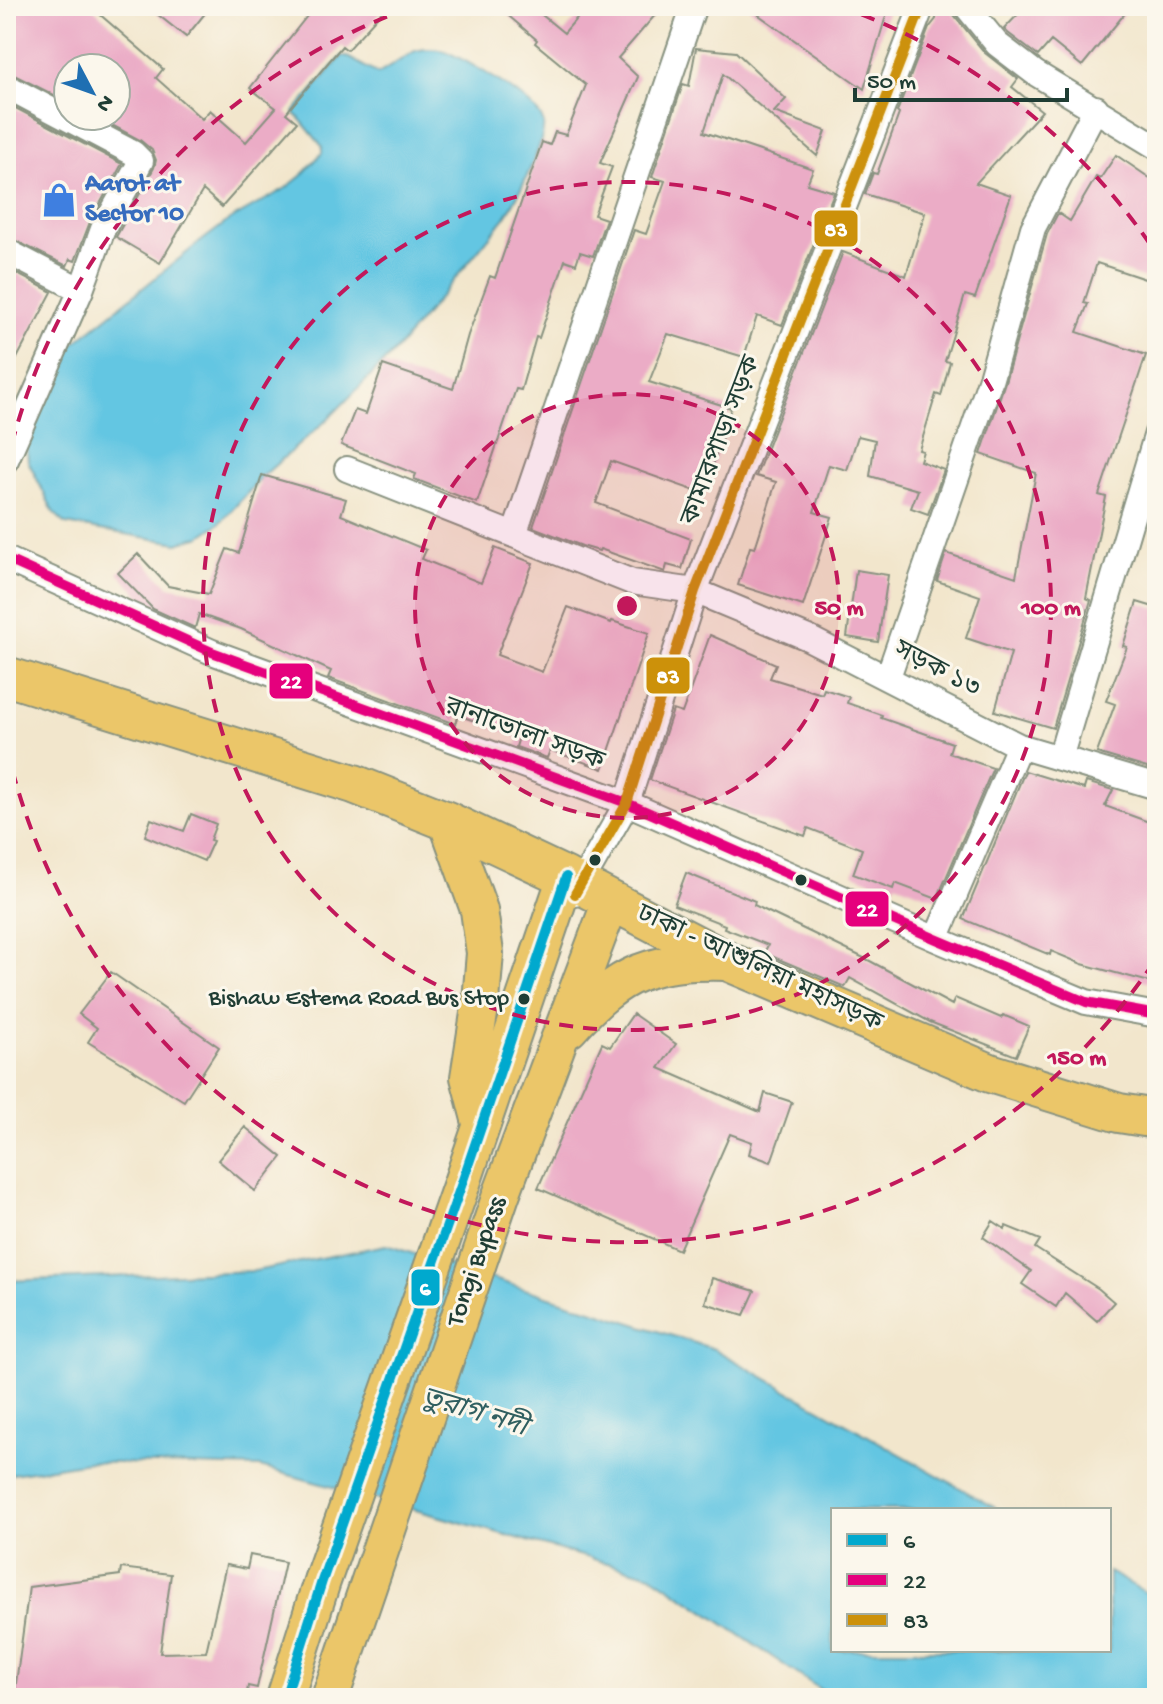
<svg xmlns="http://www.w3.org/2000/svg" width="1163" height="1704" font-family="'Gochi Hand','Noto Sans Bengali',sans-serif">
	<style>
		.water { fill: #64c6e2; stroke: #42828b; stroke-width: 2 }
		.building { fill: #ebacc6 }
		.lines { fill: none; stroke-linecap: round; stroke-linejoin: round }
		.minor-casing { stroke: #889280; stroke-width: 28 }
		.primary-casing { stroke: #889280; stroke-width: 40 }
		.trunk-casing { stroke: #889280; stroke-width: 42 }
		.minor { stroke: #fff; stroke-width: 24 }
		.primary { stroke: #ebc669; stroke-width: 36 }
		.trunk { stroke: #ebc669; stroke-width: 38 }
		.bus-1-casing { stroke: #fbf7ec; stroke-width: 16 }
		.bus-2-casing { stroke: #fbf7ec; stroke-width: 16 }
		.bus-3-casing { stroke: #fbf7ec; stroke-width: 16 }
		.bus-1 { stroke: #00a9ce; stroke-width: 10 }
		.bus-2 { stroke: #e5007d; stroke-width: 10 }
		.bus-3 { stroke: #cc910a; stroke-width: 10 }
		.ring { fill: none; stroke: #c2185b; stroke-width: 4; stroke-dasharray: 14 10 }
		.bus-dot { fill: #1f3d34; stroke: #fbf7ec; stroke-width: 3 }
		.labels { text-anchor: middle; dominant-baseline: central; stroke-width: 6; stroke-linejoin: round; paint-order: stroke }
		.bus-label { font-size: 24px; fill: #1f3d34; stroke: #fbf7ec; text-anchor: end }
		.shop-label { font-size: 26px; font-weight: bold; fill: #366cbe; stroke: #fbf7ec; text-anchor: start }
		.street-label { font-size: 26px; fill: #1f3d34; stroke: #fbf7ec }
		.water-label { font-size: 28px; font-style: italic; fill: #305f60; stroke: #fbf7ec }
		.centre { fill: #c2185b; stroke: #fbf7ec; stroke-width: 4 }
		.ring-label { font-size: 24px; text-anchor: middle; font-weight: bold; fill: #c2185b; stroke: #fbf7ec; stroke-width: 6; stroke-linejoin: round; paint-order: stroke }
		.line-badge { stroke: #fbf7ec; stroke-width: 3 }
		.badge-label { font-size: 22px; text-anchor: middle; font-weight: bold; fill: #fff }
	</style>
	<rect width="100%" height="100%" fill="#fbf7ec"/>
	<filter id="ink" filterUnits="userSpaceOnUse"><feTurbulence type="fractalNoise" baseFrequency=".0125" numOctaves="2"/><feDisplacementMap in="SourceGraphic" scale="16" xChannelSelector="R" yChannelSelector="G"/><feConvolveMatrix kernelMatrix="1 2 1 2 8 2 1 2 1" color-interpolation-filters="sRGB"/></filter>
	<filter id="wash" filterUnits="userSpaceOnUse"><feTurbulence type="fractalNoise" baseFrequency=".006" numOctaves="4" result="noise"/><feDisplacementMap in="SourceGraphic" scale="32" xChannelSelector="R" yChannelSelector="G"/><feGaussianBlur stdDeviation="1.8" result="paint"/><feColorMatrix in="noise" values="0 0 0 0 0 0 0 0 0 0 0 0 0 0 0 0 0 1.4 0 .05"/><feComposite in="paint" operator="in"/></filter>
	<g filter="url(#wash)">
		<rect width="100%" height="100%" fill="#f2e6cc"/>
		<path class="water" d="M425,49C431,49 438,49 444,51C464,58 538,101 543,122C547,140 515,203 504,219L398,348L328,419L264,475L220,523L201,536L178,543L66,524L54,513L28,461L25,426L53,368L72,345L200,242L228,221L286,188L301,176L322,153V146L294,112L342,56H346L378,74L415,51Z
			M386,1245L714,1349L999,1510H833V1650H1109V1572L1157,1599V1698H833L651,1575L260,1467L88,1462L6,1475V1281L255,1271Z"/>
		<g id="blocks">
			<path class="building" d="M6,6H90L163,69L156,78L202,119L210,110L246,142L276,108L250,88L315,6H387L347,50L342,46L286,113L297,122L222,207L203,190L160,263L116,237L154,168L156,160L152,150L140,140L95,116H116V68H68V102L6,71Z
				M147,6H211L186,37Z
				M497,6H531L564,33L587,6H663L618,58L638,77L600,163L612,167L594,215L606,219L593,256L580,252L576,264L565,260L539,338L536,337L521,390L516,389L477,503L414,479L416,474L341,445L355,410L366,414L383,365L453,389L468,335L490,276L495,278L542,142L550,145L555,132L566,135L586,85L535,43L537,40Z
				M746,6H889L864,89Z
				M937,6H951L954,15L985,53L1018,79L1012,87L1042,111L976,183L1011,195L975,298L965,295L945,361L950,362L941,396L936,394L919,450L923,451L920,461L944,470L928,514L911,508L918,490L870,476L875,440L858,436L847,470L829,465L814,512L832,517L803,606L738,585L750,547L755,548L776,482L756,476L843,252L906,276L925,213L865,194L873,173L877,174L899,114L897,112L929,28L936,19Z
				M1026,6H1131L1082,66L1051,41L1038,56L1008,33L1004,29Z
				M696,48L736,52L786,99L774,112L826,131L817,156L723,74L704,132L813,169L807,184L834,192L782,325L757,316L744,357L668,334L649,382L731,408L704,494L611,461L596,503L691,539L682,569L667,565L665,572L600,549L599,551L582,546L533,527L634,230L646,234L665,181L652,177L683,84L689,86Z
				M6,103L122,164L90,222L75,261L70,259L67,266L6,236Z
				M1116,155L1157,183V283L1097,263L1084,303L1088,304L1077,332L1146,355L1099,495L1106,497L1086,598L1091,600L1053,728L995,711L1011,653L966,638L980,596L937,581L946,553L1016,577L1036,473L981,454L1005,382L1047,234L1058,213L1070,221L1096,177L1100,179Z
				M6,268L52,292L6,379Z
				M262,475L346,499L341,515L426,550L422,559L481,583L495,548L533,563L497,655L542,672L568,607L611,623L612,621L649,633L603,769L550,750L547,758L516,747L519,737L458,715L455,724L328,678L331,671L241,629L199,614L195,628L153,609L118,573L138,554L168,586L209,594L227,549L239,553Z
				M856,570L888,575L878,642L847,637Z
				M1137,602L1157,608V771L1097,753L1115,704L1106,701L1127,647L1123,646Z
				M710,635L776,664L770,678L822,694L824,689L849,697L847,703L882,715L881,718L952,743L949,753L993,768L937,899L895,883L893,889L853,874L862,849L808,828L805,836L650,780L673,710L682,713Z
				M1025,771L1084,789L1086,782L1113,790L1105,806L1157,825V984L1082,964L1051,951L1050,955L963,919Z
				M191,814L216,824L210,840L213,841L204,861L145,836L151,819L184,831Z
				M686,873L755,901L754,905L870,961L952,1005L955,998L1001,1018L1003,1015L1029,1026L1016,1056L930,1022L850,978L845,987L764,953L768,945L724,928L725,925L674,905Z
				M111,972L219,1047L184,1101L88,1042L97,1028L79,1014Z
				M633,1014L676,1044L659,1068L760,1112L765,1093L792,1102L771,1162L749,1154L752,1142L730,1134L679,1250L538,1188L602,1043L610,1047Z
				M245,1127L282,1157L255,1191L218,1160Z
				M993,1221L1005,1229L1006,1226L1040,1240L1035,1248L1099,1289L1114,1302L1097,1321L1065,1293L1056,1307L1022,1284L1031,1271L983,1237Z
				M712,1278L755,1291L744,1315L705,1303Z
				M250,1555L285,1562L257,1688L248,1686L246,1698H14L29,1587L120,1575L121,1568L171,1574L160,1653L206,1652L226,1565L247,1569Z"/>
		</g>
	</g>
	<g filter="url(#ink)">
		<use href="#blocks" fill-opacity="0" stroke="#889280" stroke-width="2"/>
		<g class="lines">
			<g class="minor-casing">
				<path id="minor" d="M966,6L997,44L1035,73L1157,147
					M6,86L133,153L141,161L103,229L81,290L6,460
					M6,251L81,290
					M347,469L632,582L695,591L808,638L1019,746L1157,787
					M514,535L694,6
					M6,559L212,652L627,803L936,939L1086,1002L1157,1015
					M888,677L991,378L1033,228L1096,108
					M1060,758L1157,433
					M575,894L627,803L695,591L922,6
					M936,939L1019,746"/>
			</g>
			<g class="primary-casing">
				<path id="primary" d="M447,821L479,910L485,953L481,1001L469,1077L481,1123
					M569,1029C621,970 652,960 729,962
					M285,1698L322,1581L461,1186L566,877
					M330,1698L501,1195L611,901"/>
			</g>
			<g class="trunk-casing">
				<path id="trunk" d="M6,676L354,784L447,821L566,877L729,962L990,1073L1119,1113L1157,1119"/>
			</g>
			<use href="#minor" class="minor"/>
			<use href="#primary" class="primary"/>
			<use href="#trunk" class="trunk"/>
			<g class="bus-1-casing">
				<path id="bus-1" d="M285,1698L322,1581L461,1186L566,877"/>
			</g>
			<g class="bus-2-casing">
				<path id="bus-2" d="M6,559L212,652L627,803L936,939L1086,1002L1157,1015"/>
			</g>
			<g class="bus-3-casing">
				<path id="bus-3" d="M575,894L627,803L695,591L922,6"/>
			</g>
			<use href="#bus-1" class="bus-1"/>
			<use href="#bus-2" class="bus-2"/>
			<use href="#bus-3" class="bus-3"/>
		</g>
	</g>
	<circle cx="627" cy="606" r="212" fill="#c2185b" fill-opacity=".12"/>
	<g class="ring">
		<circle cx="627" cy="606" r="212"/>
		<circle cx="627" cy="606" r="424"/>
		<path d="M1154 962A636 636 0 0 1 6 744M6 468A636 636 0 0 1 415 6M839 6A636 636 0 0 1 1154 250"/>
	</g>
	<defs>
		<g id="shop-bare" transform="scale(2.76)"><path d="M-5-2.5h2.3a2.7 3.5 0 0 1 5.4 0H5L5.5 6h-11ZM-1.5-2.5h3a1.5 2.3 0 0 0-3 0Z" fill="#3f7fe0" stroke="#fbf7ec" stroke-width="2.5" paint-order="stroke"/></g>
	</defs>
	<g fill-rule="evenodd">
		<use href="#shop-bare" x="59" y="200"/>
	</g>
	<g class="bus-dot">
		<circle cx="595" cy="860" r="7"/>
		<circle cx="801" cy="880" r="7"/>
		<circle cx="524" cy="999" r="7"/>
	</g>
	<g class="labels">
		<g class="bus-label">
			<text x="509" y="999">Bishaw Estema Road Bus Stop</text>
		</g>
		<g class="shop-label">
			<text x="85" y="185">Aarot at<tspan x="85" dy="30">Sector 10</tspan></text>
		</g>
		<g class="street-label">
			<text transform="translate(723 441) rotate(-69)">কামারপাড়া সড়ক</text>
			<text transform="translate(936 671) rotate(28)">সড়ক ১৩</text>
			<text transform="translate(524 736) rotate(20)">রানাভোলা সড়ক</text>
			<text transform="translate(759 970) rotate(25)">ঢাকা - আশুলিয়া মহাসড়ক</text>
			<text transform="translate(478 1262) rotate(-71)">Tongi Bypass</text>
		</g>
		<g class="water-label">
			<text transform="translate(474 1414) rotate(17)">তুরাগ নদী</text>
		</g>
	</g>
	<circle cx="627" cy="606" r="12" class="centre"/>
	<g class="ring-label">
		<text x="839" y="614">50 m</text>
		<text x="1051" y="614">100 m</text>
		<text x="1077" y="1064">150 m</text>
	</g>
	<g class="line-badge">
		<rect x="813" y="209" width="46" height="39" rx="8" fill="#cc910a"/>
		<rect x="645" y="656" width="46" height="39" rx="8" fill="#cc910a"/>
		<rect x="268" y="662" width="46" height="38" rx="8" fill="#e5007d"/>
		<rect x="844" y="890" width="46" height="38" rx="8" fill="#e5007d"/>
		<rect x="410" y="1268" width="31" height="39" rx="8" fill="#00a9ce"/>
	</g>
	<g class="badge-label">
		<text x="836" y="236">83</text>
		<text x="668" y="683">83</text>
		<text x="291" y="688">22</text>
		<text x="867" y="916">22</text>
		<text x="425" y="1295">6</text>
	</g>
	<rect width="1163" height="1704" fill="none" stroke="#fbf7ec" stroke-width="32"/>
	<rect x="831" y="1508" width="280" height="144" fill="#fbf7ec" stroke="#a3ada2" stroke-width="2"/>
	<rect x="847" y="1534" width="40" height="12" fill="#00a9ce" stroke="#a3ada2" stroke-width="2"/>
	<text x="903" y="1548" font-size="24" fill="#1f3d34">6</text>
	<rect x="847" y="1574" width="40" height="12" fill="#e5007d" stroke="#a3ada2" stroke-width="2"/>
	<text x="903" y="1588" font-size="24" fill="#1f3d34">22</text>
	<rect x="847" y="1614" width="40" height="12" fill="#cc910a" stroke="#a3ada2" stroke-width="2"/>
	<text x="903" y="1628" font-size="24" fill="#1f3d34">83</text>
	<g transform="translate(92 92) rotate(131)"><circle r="38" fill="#fbf7ec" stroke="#a3ada2" stroke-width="2"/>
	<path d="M0-6L14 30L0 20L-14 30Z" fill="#1f6fb2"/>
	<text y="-12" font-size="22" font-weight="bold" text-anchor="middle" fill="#1f3d34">N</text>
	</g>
	<path d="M855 88v12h212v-12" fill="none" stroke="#1f3d34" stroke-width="4"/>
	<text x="867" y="88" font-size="24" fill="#1f3d34" stroke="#fbf7ec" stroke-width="6" paint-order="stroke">50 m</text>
</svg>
